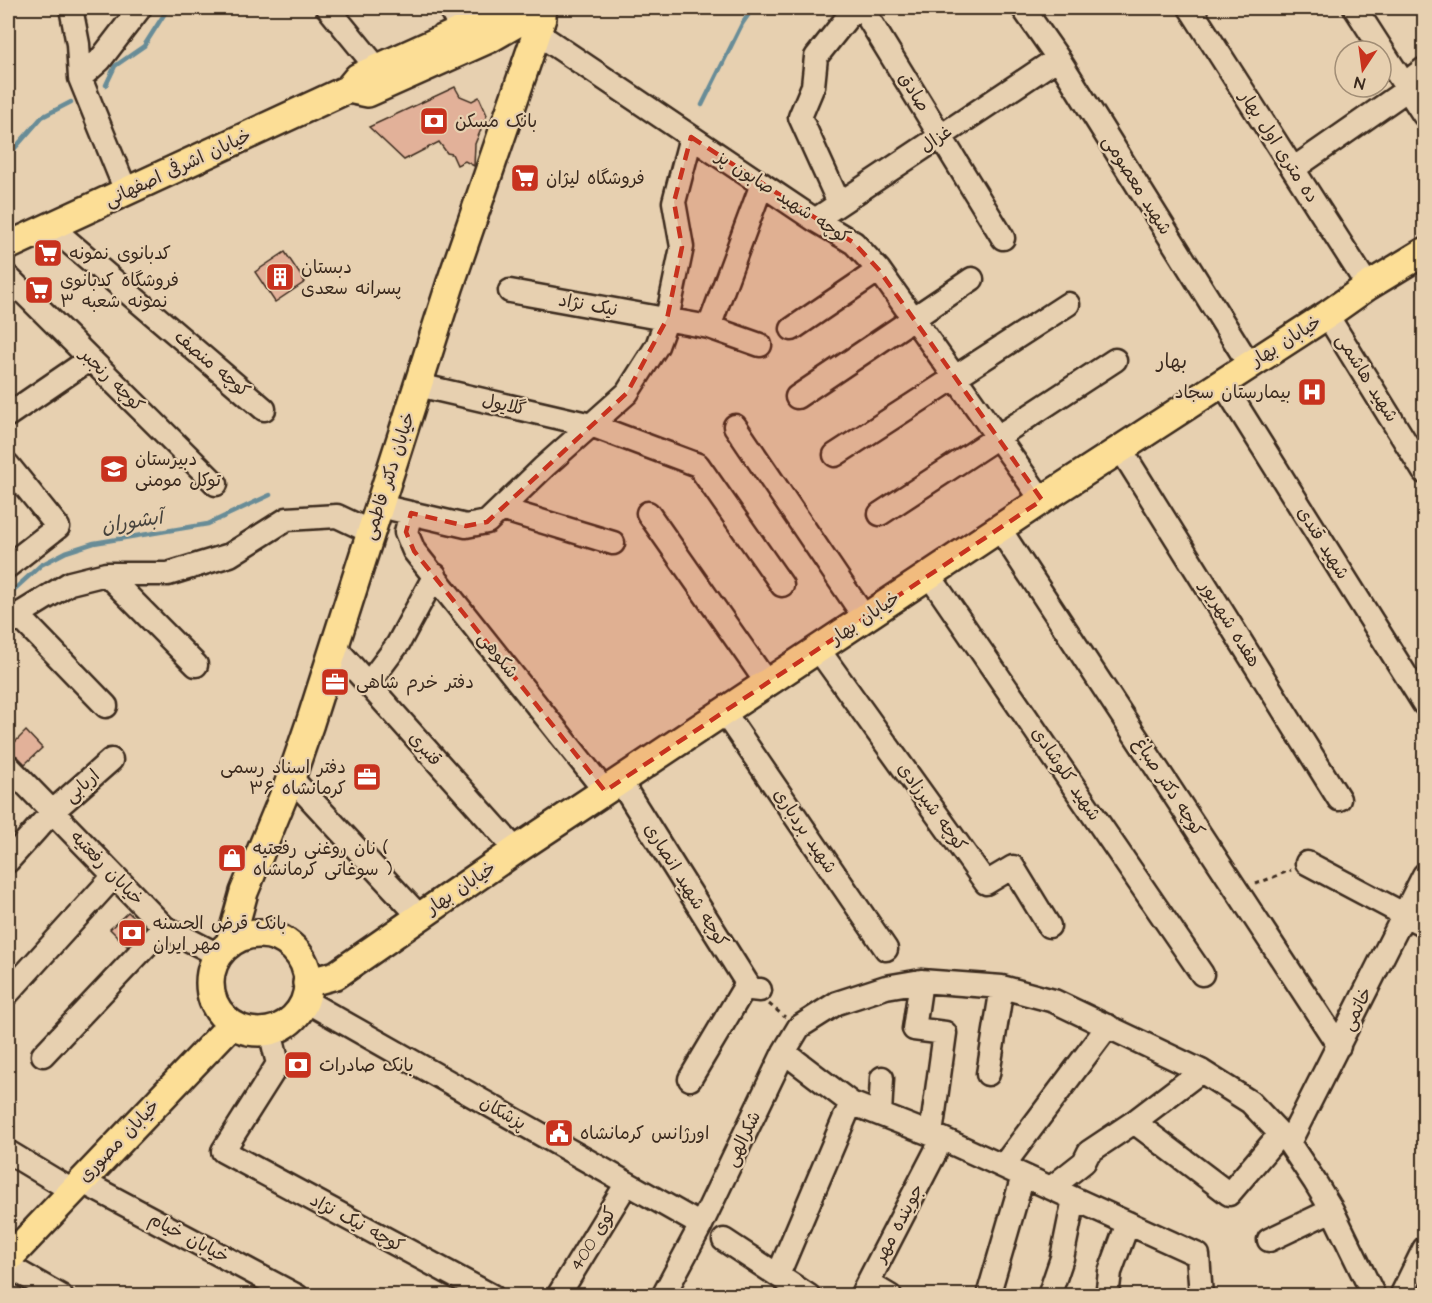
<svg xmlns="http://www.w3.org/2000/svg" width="1432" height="1303" font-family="'Architects Daughter','Playpen Sans Arabic',sans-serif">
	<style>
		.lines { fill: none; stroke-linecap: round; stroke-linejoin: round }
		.stream { stroke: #688c97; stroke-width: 4.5 }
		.building { fill: #e2b199; stroke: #3b2a1e; stroke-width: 1.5 }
		.minor-casing { stroke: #3b2a1e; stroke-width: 27 }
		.major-casing { stroke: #3b2a1e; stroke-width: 32 }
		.path { stroke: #3b2a1e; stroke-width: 3; stroke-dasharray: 4.5 4.5; stroke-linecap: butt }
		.minor { stroke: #e7d0b0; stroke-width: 22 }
		.major { stroke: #fcde96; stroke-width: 27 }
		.marked { fill: #c8321e; fill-opacity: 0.2; stroke: #c8321e; stroke-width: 4.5; stroke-dasharray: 12 8; stroke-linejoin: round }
		.labels { text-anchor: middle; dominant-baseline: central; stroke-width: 4.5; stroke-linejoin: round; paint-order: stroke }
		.street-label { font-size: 18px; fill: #3b2a1e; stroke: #e7d0b0 }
		.poi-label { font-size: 18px; fill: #3b2a1e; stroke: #e7d0b0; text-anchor: start }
		.neighbourhood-label { font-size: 20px; fill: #3b2a1e; stroke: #e7d0b0 }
		.water-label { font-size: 20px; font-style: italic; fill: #46423c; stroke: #e7d0b0 }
	</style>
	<rect width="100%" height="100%" fill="#e7d0b0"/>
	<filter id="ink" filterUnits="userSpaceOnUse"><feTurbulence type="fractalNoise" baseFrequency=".0167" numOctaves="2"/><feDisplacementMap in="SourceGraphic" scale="12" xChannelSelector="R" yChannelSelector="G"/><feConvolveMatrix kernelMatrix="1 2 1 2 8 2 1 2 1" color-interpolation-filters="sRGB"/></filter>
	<g filter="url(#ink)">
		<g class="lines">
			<path class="stream" d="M106,85L115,66L144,46L165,13L171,8
				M702,105L742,24L753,8
				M8,156L42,117L71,102
				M8,595L41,565L66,552L94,543L208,524L270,495"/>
		</g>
		<path class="building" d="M455,87L460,96L472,101L479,97L487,115L475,144L474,166L465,161L457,165L452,154L447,153L439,142L404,160L369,127Z
			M285,252L305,282L275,302L255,272Z
			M26,731L42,748L25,764L17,756L8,753V749Z
			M128,912L145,928L127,946L110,929Z"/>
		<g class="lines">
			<g class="minor-casing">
				<path id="minor" d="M71,8L78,44L80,78L126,191
					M328,8L377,68
					M450,8L461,30
					M862,8L1003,238
					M1023,8L1058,58L1249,364
					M1190,8L1368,286
					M1355,8L1424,115
					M537,33L815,220L854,243L879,270L1042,500
					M80,78L100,60L140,8
					M1404,84L1424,69
					M1293,169L1408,89
					M839,203L800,117L813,86L816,57L855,8
					M815,220L1058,58
					M50,226L264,409
					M8,277L216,484
					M510,291L709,327L760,345
					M1327,315L1424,472
					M709,327L762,184
					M792,329L879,270
					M1222,382L1424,704
					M418,385L591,425L698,465L782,585
					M797,397L972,279
					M8,415L90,359
					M735,426L865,618
					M1120,448L1339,799
					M835,455L1068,304
					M8,465L58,527L8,566
					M380,506L466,526L487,522L544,467L627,393L657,346L667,319L682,247L674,202L691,137
					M501,509L613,543
					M411,513L406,532L414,551L605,791
					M648,513L767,683
					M880,514L1115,360
					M999,528L1339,1046
					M106,574H168L230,555L287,519L337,516L371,532
					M929,575L1202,974
					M18,615L106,706
					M8,624L18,615L70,583L106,574L196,665
					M335,647L516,850
					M818,649L986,883L1013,867L1049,926
					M368,684L398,644L435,575
					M724,712L886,949
					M8,766L164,927L218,955
					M291,778L419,916
					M620,781L747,983L751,989L760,990
					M8,861L52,812L111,760
					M1307,863L1424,925
					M921,981L914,1029L945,1033L931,1134
					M8,993L114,876
					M304,1000L701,1225
					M270,1031L278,1064L223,1151L492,1296
					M784,1052L851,1103L943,1139L1198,1255L1201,1296
					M43,1055L164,927
					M988,1074L1002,987
					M690,1079L747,983
					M880,1114L882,1078
					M1134,1122L1229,1194L1280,1134
					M1289,1143L1424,875
					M8,1152L71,1190
					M1003,1166L1108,1026
					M81,1181L297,1296
					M1051,1188L1084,1162L1089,1152L1134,1122L1201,1071
					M724,1240L809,1296
					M1269,1240L1332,1210
					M8,1266L61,1296
					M778,1275L851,1103
					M868,1283L890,1296
					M558,1296L627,1183
					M663,1296L701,1225L784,1052L799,1027L837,1003L886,987L921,981L1002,987L1054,1001L1201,1071L1250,1102L1289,1143L1315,1182L1332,1210L1374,1296
					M861,1296L936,1151
					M988,1296L1023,1176
					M1049,1296L1062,1258L1074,1199
					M1107,1296L1110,1272L1128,1223
					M1401,1296L1424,1249"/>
			</g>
			<g class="major-casing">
				<path id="major" d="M348,89L368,93L489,39L524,19L537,8
					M8,246L348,89L358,77L469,27L503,8
					M210 983a49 49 0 1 1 98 0a49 49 0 1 1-98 0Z
					M230,943L244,892L291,778L310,723L450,285L542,18V8
					M307,983L336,975L516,850L1042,500L1327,315L1368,286L1424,252
					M8,1259L232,1024"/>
			</g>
			<path class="path" d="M1256,884L1291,870
				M769,1004L785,1017"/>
			<use href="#minor" class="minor"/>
			<use href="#major" class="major"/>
		</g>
	</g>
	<path class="marked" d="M691,137L854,243L879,270L1042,500L605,791L414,551L406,532L411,513L466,526L487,522L627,393L667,319L682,247L674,202Z"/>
	<defs>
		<g id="bank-square" transform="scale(1.5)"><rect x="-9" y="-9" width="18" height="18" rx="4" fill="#c8321e" stroke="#e7d0b0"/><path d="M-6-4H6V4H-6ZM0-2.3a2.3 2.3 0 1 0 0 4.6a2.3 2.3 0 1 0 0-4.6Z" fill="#fff"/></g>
		<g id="supermarket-square" transform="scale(1.5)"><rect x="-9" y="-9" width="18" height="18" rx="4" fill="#c8321e" stroke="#e7d0b0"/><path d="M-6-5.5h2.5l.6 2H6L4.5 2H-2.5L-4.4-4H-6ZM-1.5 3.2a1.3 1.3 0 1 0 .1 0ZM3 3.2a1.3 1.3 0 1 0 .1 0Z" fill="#fff"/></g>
		<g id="building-square" transform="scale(1.5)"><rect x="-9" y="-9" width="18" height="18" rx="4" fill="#c8321e" stroke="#e7d0b0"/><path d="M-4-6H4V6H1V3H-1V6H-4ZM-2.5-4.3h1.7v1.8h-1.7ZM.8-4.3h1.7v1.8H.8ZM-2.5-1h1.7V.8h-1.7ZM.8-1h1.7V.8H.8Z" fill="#fff"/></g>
		<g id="hospital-square" transform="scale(1.5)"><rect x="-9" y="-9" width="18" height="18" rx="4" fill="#c8321e" stroke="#e7d0b0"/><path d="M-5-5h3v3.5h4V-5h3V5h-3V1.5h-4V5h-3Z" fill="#fff"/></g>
		<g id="school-square" transform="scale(1.5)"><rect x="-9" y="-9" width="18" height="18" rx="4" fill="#c8321e" stroke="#e7d0b0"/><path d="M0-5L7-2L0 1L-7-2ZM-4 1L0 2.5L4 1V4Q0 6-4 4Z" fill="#fff"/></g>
		<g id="office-square" transform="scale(1.5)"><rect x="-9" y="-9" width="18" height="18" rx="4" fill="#c8321e" stroke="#e7d0b0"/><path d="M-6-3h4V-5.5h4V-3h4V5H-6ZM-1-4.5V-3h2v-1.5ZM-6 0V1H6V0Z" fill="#fff"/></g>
		<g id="shop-square" transform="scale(1.5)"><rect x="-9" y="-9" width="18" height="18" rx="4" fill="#c8321e" stroke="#e7d0b0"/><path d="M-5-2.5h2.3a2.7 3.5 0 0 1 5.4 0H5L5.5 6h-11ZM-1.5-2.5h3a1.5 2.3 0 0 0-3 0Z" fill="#fff"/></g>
		<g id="civic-square" transform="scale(1.5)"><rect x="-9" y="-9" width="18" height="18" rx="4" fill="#c8321e" stroke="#e7d0b0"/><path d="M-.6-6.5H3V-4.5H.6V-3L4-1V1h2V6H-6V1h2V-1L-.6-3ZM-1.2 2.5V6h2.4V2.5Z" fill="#fff"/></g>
	</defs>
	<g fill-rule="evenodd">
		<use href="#bank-square" x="434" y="121"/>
		<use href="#supermarket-square" x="525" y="178"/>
		<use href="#supermarket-square" x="48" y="253"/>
		<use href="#building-square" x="280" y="277"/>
		<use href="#supermarket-square" x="39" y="290"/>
		<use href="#hospital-square" x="1312" y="392"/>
		<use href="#school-square" x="114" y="469"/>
		<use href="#office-square" x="335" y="682"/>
		<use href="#office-square" x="367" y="777"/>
		<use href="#shop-square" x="232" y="858"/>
		<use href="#bank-square" x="132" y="933"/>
		<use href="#bank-square" x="298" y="1065"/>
		<use href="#civic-square" x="559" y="1133"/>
	</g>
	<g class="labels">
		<g class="street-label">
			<text transform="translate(914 92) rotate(59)">صادق</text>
			<text transform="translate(936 139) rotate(-34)">غزال</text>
			<text transform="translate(1279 147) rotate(57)">ده متری اول بهار</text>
			<text transform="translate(178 168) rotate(-25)">خیابان اشرفی اصفهانی</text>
			<text transform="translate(1137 185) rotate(58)">شهید معصومی</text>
			<text transform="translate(783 197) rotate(33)">کوچه شهید صابون پز</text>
			<text transform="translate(588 305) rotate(10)">نیک نژاد</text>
			<text transform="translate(1286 341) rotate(-32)">خیابان بهار</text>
			<text transform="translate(212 364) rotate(40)">کوچه منصف</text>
			<text transform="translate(1367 378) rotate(58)">شهید هاشمی</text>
			<text transform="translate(112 380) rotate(45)">کوچه رنجبر</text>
			<text transform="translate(504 405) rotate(13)">گلایول</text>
			<text transform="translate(389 476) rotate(-72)">خیابان دکتر فاطمی</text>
			<text transform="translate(1323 543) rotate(58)">شهید قندی</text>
			<text transform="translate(865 618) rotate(-34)">خیابان بهار</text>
			<text transform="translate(1230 624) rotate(58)">هفده شهریور</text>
			<text transform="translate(498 655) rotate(52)">شکوهی</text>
			<text transform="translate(425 749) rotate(48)">قنبری</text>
			<text transform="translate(1066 774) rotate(56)">شهید کلوشادی</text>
			<text transform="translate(82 786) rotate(-41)">اربابی</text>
			<text transform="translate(1169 787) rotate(57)">کوچه دکتر صباغ</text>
			<text transform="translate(932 807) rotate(54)">کوچه شیرزادی</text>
			<text transform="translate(805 831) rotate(56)">شهید بردباری</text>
			<text transform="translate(107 868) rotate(46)">خیابان رفعتیه</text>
			<text transform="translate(686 885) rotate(58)">کوچه شهید انصاری</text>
			<text transform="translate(461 888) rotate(-34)">خیابان بهار</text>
			<text transform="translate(1357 1009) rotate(-63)">خاتمی</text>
			<text transform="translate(503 1113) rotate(30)">پزشکان</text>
			<text transform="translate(743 1139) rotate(-64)">شکرالهی</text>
			<text transform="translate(119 1141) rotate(-46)">خیابان مصوری</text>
			<text transform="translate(357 1223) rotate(28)">کوچه نیک نژاد</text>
			<text transform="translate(899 1223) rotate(-62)">جوینده مهر</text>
			<text transform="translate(189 1238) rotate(28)">خیابان خیام</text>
			<text transform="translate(593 1239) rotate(-58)">کوی 400</text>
		</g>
		<g class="poi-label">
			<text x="455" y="121">بانک مسکن</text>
			<text x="546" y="178">فروشگاه لیژان</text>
			<text x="69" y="253">کدبانوی نمونه</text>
			<text x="301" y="267">دبستان<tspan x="301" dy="21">پسرانه سعدی</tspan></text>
			<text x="60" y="280">فروشگاه کدبانوی<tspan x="60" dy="21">نمونه شعبه ۳</tspan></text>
			<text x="1291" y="392" text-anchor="end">بیمارستان سجاد</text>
			<text x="135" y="459">دبیرستان<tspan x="135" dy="21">توکل مومنی</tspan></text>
			<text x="356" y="682">دفتر خرم شاهی</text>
			<text x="346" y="767" text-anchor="end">دفتر اسناد رسمی<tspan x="346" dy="21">۳۶ کرمانشاه</tspan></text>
			<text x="253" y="848">نان روغنی رفعتیه (<tspan x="253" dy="21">سوغاتی کرمانشاه )</tspan></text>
			<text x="153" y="923">بانک قرض الحسنه<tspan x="153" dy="21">مهر ایران</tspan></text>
			<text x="319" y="1065">بانک صادرات</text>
			<text x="580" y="1133">اورژانس کرمانشاه</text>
		</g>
		<g class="neighbourhood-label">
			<text x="1172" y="362">بهار</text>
		</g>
		<g class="water-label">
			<text transform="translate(132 522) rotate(-9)">آبشوران</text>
		</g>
	</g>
	<rect width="1432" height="1303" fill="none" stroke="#e7d0b0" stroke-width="30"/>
	<rect x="15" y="15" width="1402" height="1273" fill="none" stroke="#3b2a1e" stroke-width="2" filter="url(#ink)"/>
	<g transform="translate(1363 69) rotate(193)"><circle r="28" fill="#e7d0b0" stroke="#a28e76" stroke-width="1.5"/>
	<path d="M0-4.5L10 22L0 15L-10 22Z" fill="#c8321e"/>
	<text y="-9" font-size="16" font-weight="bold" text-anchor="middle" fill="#3b2a1e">N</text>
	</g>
</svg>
